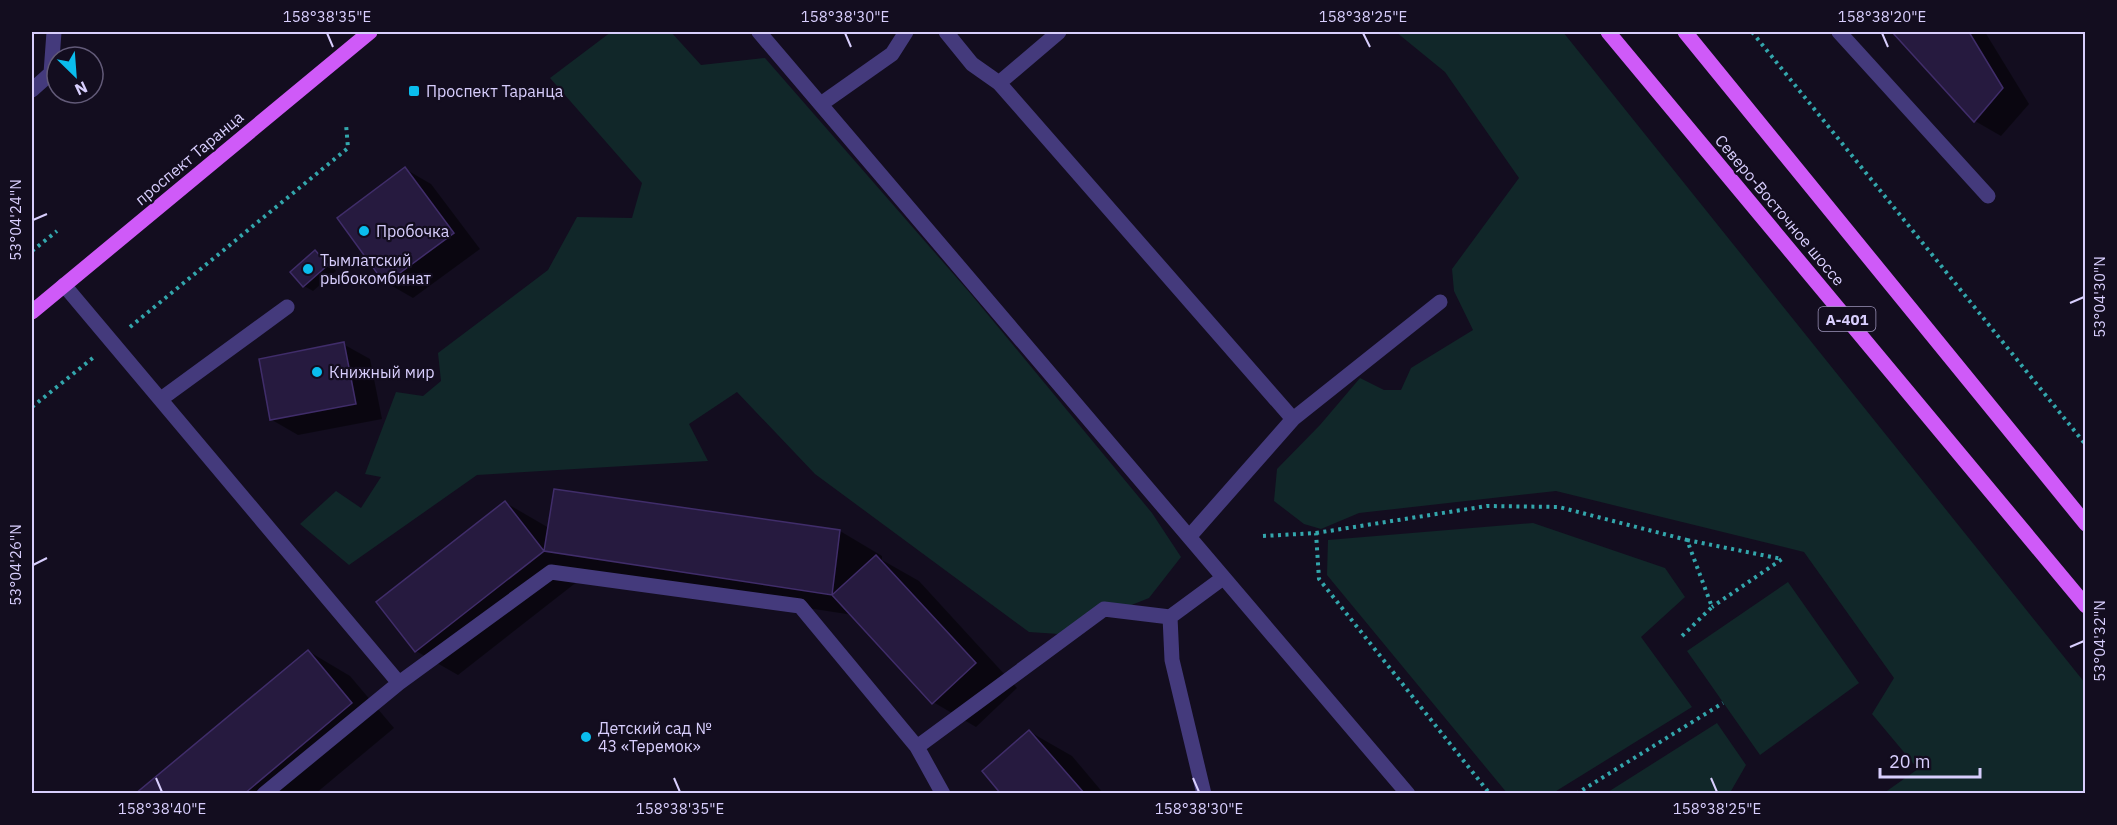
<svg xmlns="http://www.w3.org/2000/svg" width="2117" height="825" font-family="'IBM Plex Sans',sans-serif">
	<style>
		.green { fill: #112729 }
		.shadow { fill: #0007 }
		.building { fill: #261a3f; stroke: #402d6a; stroke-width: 1.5 }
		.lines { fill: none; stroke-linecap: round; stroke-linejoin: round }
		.path { stroke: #33a6ac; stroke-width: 4; stroke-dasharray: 3 4.5; stroke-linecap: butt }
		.minor { stroke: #443a7c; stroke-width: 15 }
		.major { stroke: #cf5af8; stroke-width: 15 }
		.ticks { fill: none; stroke: #d8cefd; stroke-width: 2 }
		.poi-dot { fill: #0abded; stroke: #130d1f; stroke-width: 2 }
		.labels { text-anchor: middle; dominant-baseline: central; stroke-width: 4.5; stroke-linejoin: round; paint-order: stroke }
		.shield { fill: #130d1f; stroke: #9d94ba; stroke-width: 1.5 }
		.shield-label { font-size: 15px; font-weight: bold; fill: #d8cefd }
		.poi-label { font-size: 16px; fill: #d8cefd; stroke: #130d1f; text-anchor: start }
		.street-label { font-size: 16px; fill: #d8cefd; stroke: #130d1f }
		.neatline { fill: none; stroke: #d8cefd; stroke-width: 2 }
		.ticks-label { font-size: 15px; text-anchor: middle; fill: #d8cefd }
	</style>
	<rect width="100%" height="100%" fill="#130d1f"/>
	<path class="green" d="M611,32H671L701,65L765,58L970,293L1152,513L1181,557L1149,598L1059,634L1029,632L815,474L737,392L689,424L708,461L477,475L349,565L300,524L336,491L361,508L381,477L365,474L396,392L423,396L441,381L438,353L548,270L577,217L632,218L642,183L550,78Z
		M1396,32H1563L2085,683V793H1884L1918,769L1872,714L1894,678L1804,552L1556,491L1359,513L1321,529L1304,524L1274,501L1277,469L1320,425L1360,378L1384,390H1401L1411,368L1473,330L1454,291L1452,269L1519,178L1445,72Z
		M1533,523L1665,568L1685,597L1641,637L1692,707L1553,793H1507L1327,575L1328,540Z
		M1788,582L1859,683L1760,755L1687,651Z
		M1717,723L1746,765L1731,791L1732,793L1608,792Z"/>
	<path class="shadow" d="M1894,32H1985L2029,104L2001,136L1975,121Z
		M405,169L431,184L480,249L413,298L387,283Z
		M315,252L325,257L336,271L313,291L304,286Z
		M343,344L370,359L382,419L298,435L272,420Z
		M555,491L840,531L882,556V560L919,581L1017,688L976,727L933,702L853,615L587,574L458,675L416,651L506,503L549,528Z
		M308,651L350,676L394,728L315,794H138Z
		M1030,732L1072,756L1104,794H1003Z"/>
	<path class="building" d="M1892,32H1969L2003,88L1974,122Z
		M405,167L454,233L385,284L337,218Z
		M315,250L328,265L303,287L290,272Z
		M344,342L356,404L270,420L259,359Z
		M554,489L840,530L832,595L544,551Z
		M505,501L544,551L415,652L376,602Z
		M876,555L976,663L932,704L832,595Z
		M308,650L352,703L244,794H135Z
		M1029,730L1085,794H1001L982,771Z"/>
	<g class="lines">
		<path class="path" d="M1752,32L2086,445
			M32,251L57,231
			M130,327L348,148L346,124
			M32,407L94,357
			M1316,533L1487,506L1559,507L1687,540L1712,607L1679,639
			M1263,536L1316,533L1319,579L1490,794
			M1687,540L1782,559L1712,607
			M1576,794L1723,703"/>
		<path class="minor" d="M759,32L1408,794
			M946,32L972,64L999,83L1293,419
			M1839,32L1988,196
			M999,83L1059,32
			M32,90L51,73L54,32
			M821,104L892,54L906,32
			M64,285L399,683
			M161,399L287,307
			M1189,537L1293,419L1440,302
			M917,747L943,794
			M264,794L399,683L551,572L800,606L917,747L1104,609L1170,617
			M1204,794L1172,660L1170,617L1223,578"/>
		<path class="major" d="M1608,32L2086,606
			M1685,32L2086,524
			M32,312L370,32"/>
	</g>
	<path class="ticks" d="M327,33L333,47M845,33L851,47M1363,33L1370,47M1882,33L1888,47M33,220L47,214M2070,303L2084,297M33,565L47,558M2070,647L2084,641M156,778L162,792M674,778L680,792M1193,778L1199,792M1711,778L1717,792"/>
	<g class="poi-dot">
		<rect x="408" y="85" width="12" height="12" rx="3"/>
		<circle cx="364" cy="231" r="6"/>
		<circle cx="308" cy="269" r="6"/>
		<circle cx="317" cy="372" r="6"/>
		<circle cx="586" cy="737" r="6"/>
	</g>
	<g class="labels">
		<rect class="shield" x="1818.5" y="307" width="57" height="24" rx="4.5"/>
		<g class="shield-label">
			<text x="1847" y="319">А-401</text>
		</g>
		<g class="poi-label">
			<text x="426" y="91">Проспект Таранца</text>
			<text x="376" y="231">Пробочка</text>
			<text x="320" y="260">Тымлатский<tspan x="320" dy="18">рыбокомбинат</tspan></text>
			<text x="329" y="372">Книжный мир</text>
			<text x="598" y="728">Детский сад №<tspan x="598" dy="18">43 «Теремок»</tspan></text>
		</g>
		<g class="street-label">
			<text transform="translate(189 158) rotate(-40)">проспект Таранца</text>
			<text transform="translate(1780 210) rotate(50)">Северо-Восточное шоссе</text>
		</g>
	</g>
	<rect width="2117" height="825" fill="none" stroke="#130d1f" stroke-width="66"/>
	<g transform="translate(75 75) rotate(155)"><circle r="28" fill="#130d1f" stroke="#625a78" stroke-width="1.5"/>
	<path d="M0-4.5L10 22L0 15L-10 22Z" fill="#0abded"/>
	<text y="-9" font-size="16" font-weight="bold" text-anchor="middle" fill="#d8cefd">N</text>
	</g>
	<path d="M1880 768v9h100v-9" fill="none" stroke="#d8cefd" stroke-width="3"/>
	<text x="1889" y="768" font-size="18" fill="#d8cefd" stroke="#130d1f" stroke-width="4.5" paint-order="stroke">20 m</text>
	<rect x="33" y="33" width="2051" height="759" class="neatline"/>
	<g class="ticks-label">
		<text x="327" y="22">158°38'35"E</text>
		<text x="845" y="22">158°38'30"E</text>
		<text x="1363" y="22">158°38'25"E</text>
		<text x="1882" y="22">158°38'20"E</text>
		<text transform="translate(16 220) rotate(-90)" y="5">53°04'24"N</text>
		<text transform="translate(2100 297) rotate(-90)" y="5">53°04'30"N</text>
		<text transform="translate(16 565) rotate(-90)" y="5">53°04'26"N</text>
		<text transform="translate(2100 641) rotate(-90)" y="5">53°04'32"N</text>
		<text x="162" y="814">158°38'40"E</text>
		<text x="680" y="814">158°38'35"E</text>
		<text x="1199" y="814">158°38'30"E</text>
		<text x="1717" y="814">158°38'25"E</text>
	</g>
</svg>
